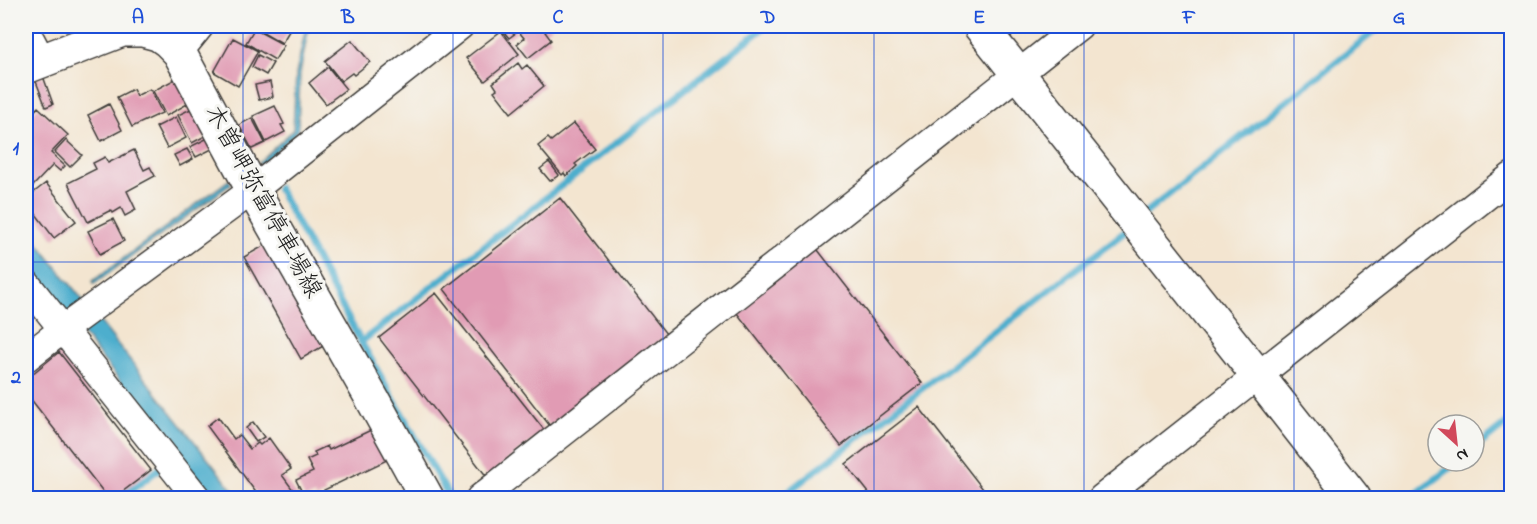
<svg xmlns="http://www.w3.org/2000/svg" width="1537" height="524" font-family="'Indie Flower','Klee One',sans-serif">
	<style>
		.water { fill: #4eaecd; stroke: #356574; stroke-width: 1.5 }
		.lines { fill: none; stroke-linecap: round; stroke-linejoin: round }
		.stream { stroke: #4eaecd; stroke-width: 7 }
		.building { fill: #e19bb4 }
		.street-casing { stroke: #3c3a37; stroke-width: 30 }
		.secondary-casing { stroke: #3c3a37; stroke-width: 36 }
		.street { stroke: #fff; stroke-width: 27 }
		.secondary { stroke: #fff; stroke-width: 33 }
		.grid { fill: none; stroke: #1d4ed8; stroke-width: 1.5; stroke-opacity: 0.55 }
		.labels { text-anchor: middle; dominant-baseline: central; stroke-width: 6; stroke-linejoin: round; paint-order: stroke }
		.street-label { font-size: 24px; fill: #1c1c1c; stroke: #f6f6f2 }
		.neatline { fill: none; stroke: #1d4ed8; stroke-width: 2 }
		.grid-label { font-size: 20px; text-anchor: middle; font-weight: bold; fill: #1d4ed8 }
	</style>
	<rect width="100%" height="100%" fill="#f6f6f2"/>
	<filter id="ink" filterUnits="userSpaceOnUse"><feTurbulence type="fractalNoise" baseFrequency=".0167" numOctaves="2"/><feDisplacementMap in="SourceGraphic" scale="12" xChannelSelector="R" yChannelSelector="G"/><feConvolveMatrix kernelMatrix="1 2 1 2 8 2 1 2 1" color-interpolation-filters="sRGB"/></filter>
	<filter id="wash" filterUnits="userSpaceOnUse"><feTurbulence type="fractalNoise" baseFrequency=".008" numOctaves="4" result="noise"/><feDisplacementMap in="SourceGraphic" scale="24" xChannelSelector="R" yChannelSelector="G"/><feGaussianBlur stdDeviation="1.35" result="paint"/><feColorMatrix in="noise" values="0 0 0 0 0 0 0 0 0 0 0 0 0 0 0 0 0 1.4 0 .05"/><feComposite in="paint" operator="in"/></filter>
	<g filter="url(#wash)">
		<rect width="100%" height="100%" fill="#f3e5d0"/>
		<path class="water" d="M306,26H309L300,74L298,131L261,165L259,162L293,130L296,74Z
			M229,180L231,184L94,284L93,281Z
			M26,228L239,498H213L26,263Z"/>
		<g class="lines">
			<path class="stream" d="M278,188L361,342L450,498
				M1143,215L1381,26
				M361,342L766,26
				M1474,449L1512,419
				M121,498L159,469
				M780,498L1126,231
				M1411,498L1459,461"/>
		</g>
		<g id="blocks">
			<path class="building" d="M257,26H292L282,43L256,28Z
				M499,26H512L517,32L509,38Z
				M514,26H553L545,32L551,40L528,58L517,44L524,38Z
				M254,29L284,45L275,60L246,43Z
				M501,31L519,54L485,81L466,58Z
				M233,38L258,51L238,86L214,72Z
				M352,40L370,62L354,75L352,73L341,81L325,61Z
				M258,55L273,63L266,75L252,67Z
				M518,63L522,69L527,65L544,86L511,113L494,91L497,89L493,83Z
				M328,67L346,89L326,104L309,83Z
				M43,76L53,104L46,107L35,79Z
				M179,77L191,102L166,116L153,91Z
				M270,82L273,97L259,100L255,85Z
				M133,89L136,96L150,89L162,113L132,127L117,97Z
				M109,104L122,130L101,141L88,115Z
				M275,106L284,124L281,125L285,132L266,142L253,116Z
				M38,107L68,135L51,153L65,166L60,171L53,165L33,186L26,179V121Z
				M195,107L209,134L192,143L178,115Z
				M176,117L186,138L167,148L156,127Z
				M252,118L265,143L252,149L239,125Z
				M574,123L595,149L575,164L577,166L566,176L564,173L562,175L538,146L548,138L551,141Z
				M210,137L216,147L196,157L190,147Z
				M66,140L82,155L70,167L55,152Z
				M187,149L193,159L180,166L174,155Z
				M134,150L144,170L150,167L155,176L127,191L136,210L125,216L121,208L113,213L111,210L88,222L68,183L96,169L93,163L105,157L108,163Z
				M549,162L559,175L550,181L540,169Z
				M46,183L76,221L54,238L26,201V188L28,187L33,193Z
				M560,198L667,335L550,426L444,289Z
				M113,219L124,241L100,254L88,231Z
				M269,243L325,345L301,359L244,257Z
				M814,245L922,383L841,446L733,308Z
				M436,293L545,431L487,477L379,338Z
				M59,352L151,470L114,498H108L26,393V379Z
				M919,407L990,498H873L846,464Z
				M218,417L234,439L239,435L250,449L258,443L260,445L269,438L291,469L282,475L299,498H260L207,426Z
				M253,422L264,437L256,442L246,428Z
				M373,429L387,460L324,490L326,494L316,498L315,495L305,498L296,480L313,472L307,460L316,456L314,452L327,446L329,450Z"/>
		</g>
	</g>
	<g filter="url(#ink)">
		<use href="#blocks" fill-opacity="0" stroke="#3c3a37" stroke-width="1.5"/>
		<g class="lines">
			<g class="street-casing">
				<path id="street" d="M26,35L31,40L42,61
					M179,52L200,26
					M26,283L197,498
					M26,358L66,327L253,190L460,26
					M480,498L1079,26
					M1102,498L1512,176"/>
			</g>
			<g class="secondary-casing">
				<path id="secondary" d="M980,26L1258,376L1354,498
					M26,67L122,30H143L158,34L168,41L179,52L253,190L374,402L427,498"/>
			</g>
			<use href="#street" class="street"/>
			<use href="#secondary" class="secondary"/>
		</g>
	</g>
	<path class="grid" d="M243,26V498M453,26V498M663,26V498M874,26V498M1084,26V498M1294,26V498M26,262H1512"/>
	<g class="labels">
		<g class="street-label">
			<text transform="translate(262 202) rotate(61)">木曽岬弥富停車場線</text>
		</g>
	</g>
	<rect width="1537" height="524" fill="none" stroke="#f6f6f2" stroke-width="66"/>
	<g transform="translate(1456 443) rotate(153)"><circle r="28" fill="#f6f6f2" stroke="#9f9f9c" stroke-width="1.5"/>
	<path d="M0-4.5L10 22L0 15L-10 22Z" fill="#d1495b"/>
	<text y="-9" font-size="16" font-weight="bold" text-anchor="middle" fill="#1c1c1c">N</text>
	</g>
	<rect x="33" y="33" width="1471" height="458" class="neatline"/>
	<g class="grid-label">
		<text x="138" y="23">A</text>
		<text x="348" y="23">B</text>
		<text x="558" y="23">C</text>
		<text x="768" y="23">D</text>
		<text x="979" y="23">E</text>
		<text x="1189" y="23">F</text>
		<text x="1399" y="23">G</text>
		<text x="16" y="154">1</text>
		<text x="16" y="383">2</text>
	</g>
</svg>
